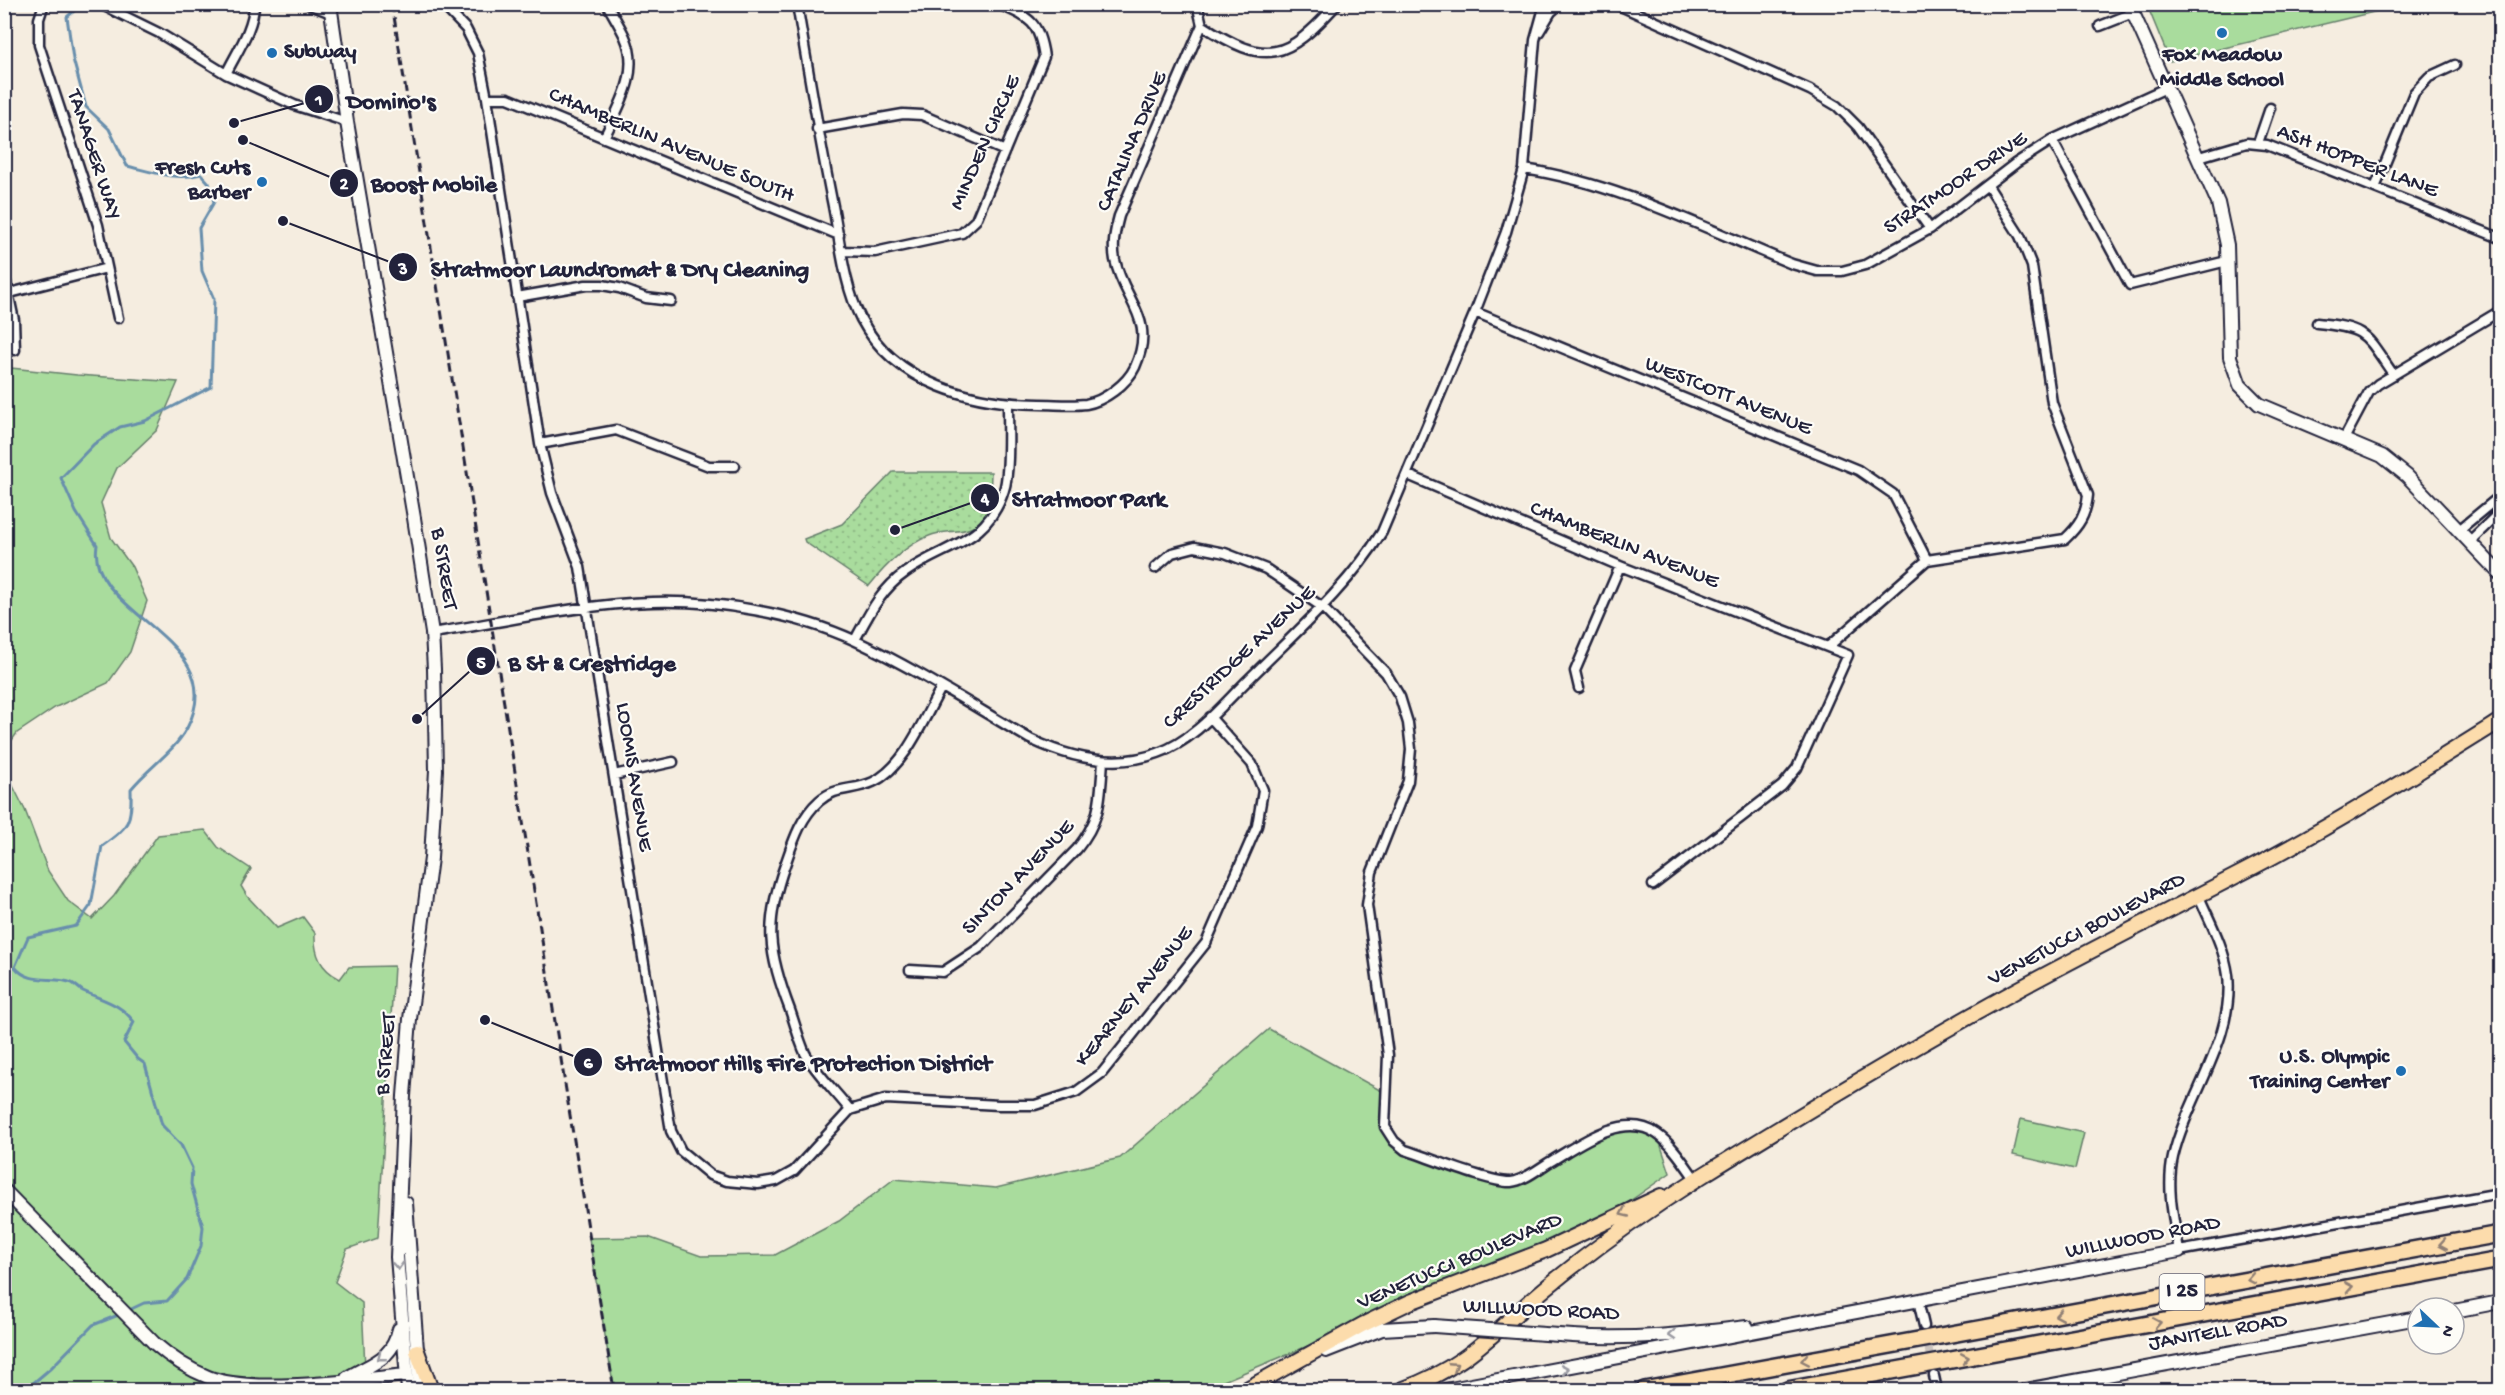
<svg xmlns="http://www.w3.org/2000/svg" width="2505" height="1395" font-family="'Gochi Hand',sans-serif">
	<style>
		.green { fill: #a9dc9d; stroke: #667f6c; stroke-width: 1.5 }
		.park { fill: url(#park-dots); stroke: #667f6c; stroke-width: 1.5 }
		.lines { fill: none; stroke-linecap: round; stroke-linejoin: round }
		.stream { stroke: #678eac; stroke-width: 3 }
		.street-tunnel { stroke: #cbc4bf; stroke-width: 8; stroke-dasharray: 8 4; stroke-linecap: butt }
		.street-casing { stroke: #22223b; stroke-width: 13 }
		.secondary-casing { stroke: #22223b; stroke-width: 16 }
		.primary-casing { stroke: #22223b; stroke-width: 18 }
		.highway-casing { stroke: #22223b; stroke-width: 20 }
		.street { stroke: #fdfcf7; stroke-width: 8 }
		.secondary { stroke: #fdfcf7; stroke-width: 12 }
		.primary { stroke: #fcdcac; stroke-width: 14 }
		.highway { stroke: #fcdcac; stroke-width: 15 }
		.rail { stroke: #22223b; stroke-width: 3; stroke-dasharray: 9 4.5; stroke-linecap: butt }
		.secondary-bridge-casing { stroke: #22223b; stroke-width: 16; stroke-linecap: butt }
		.secondary-bridge { stroke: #fdfcf7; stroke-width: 12 }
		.oneway { stroke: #8f7f74 }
		.oneway2 { stroke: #9a9aa2 }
		.poi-dot { fill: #1f6fb2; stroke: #fdfcf7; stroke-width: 2 }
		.labels { text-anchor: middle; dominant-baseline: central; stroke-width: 4.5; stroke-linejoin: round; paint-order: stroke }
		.shield { fill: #fdfcf7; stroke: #646373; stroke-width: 1.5 }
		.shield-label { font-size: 21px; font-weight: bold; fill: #22223b }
		.poi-label { font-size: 22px; font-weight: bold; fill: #22223b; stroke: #fdfcf7; text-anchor: end }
		.street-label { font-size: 22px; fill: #22223b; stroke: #fdfcf7 }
		.leader { fill: none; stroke: #22223b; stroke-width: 2 }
		.callout-dot { fill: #22223b; stroke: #fdfcf7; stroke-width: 2 }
		.mark-label { font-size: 18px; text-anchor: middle; font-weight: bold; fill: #fff }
		.callout-label { font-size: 24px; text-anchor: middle; font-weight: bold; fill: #22223b; stroke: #fdfcf7; stroke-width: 4.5; stroke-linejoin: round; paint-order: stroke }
	</style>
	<defs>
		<pattern id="park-dots" width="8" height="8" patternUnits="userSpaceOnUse" patternTransform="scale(1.5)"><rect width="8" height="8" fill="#a9dc9d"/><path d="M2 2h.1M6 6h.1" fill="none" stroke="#91bc88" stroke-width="1.8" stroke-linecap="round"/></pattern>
	</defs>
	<rect width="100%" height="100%" fill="#f5ede0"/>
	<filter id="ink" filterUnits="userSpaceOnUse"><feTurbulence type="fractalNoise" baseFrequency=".0167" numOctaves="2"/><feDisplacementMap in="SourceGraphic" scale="12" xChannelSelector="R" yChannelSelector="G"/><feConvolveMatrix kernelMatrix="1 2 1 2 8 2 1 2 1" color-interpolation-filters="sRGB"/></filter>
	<g filter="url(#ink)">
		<path class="green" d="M2147,5H2403L2170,61Z
			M11,368L77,375L178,382L157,430L117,468L101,503L111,538L132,567L147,601L130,652L108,683L56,707L17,733L5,750L4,371Z
			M4,768L25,810L48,871L68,901L92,919L114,896L158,835L205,830L218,847L251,869L241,886L247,896L277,928L303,917L315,933C314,954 320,969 340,979L349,967L394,966L378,1238L347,1249L335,1282L362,1303L366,1390H5Z
			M1269,1029L1387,1094L1386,1127L1405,1150L1491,1179L1524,1177L1590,1139L1627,1126L1657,1134L1670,1173L1591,1228L1202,1390H614L589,1238L648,1237L701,1256L775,1255L839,1221L894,1179L996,1188L1120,1158Z
			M2021,1119L2084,1133L2075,1169L2013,1155Z"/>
		<path class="park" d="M893,472H991C990,501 993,528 957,531C947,532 938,532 929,536C905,545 885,566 869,586L805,542L804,539L842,524Z"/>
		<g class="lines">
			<path class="stream" d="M77,4L75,10L67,17L73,59L86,107L109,129L127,166C152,172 176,181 201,174L209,183L214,202L199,228L202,271L214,299L211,387L145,421L120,427L94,444L61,478L76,512L97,545C85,614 234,639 187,728C174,752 149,767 131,789C132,822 129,827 102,846L91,905L76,926L28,937L15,967C30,986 54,975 72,983C76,985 79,989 83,991C104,1001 120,1003 134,1022L124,1042L138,1059L145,1064L162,1125L181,1145L192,1168L191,1184L203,1227L201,1246L187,1279L167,1301L144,1303L127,1311
				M25,1390L51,1368L93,1325L121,1314"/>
			<path class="street-tunnel" d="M1926,1335L1932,1367"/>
			<g class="street-casing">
				<path id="street" d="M44,4L39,19V45L98,225L118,318
					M100,4L159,33L226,74L294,105L347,122
					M308,4L331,13
					M442,4L466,29L478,53L487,98L540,444L552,493L580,567L671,1131L681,1151L710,1175L727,1181L758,1184L776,1181L794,1171L850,1110L886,1099L999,1105H1035L1076,1092L1102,1073L1206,943L1257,826L1263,790L1252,764L1210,717
					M797,4C808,70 819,136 832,201C840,239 843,284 861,319C895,384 973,404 1040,404C1055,404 1071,406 1086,404C1104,401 1127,384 1135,367C1157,318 1124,302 1115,260C1112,244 1115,231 1119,216L1202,25
					M1197,4L1202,25
					M1616,4L1810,90L1837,106L1858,127L1930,229
					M1202,25C1267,67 1286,60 1337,4
					M2100,26L2133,13
					M1539,32L1551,12L1560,4
					M226,74C236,53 254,28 254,4
					M487,98H508L839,235
					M817,129L903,114L922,115L1005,151
					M604,138C619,106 641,72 625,37C620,26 613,15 607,4
					M2052,140L2130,285L2227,261
					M2258,143L2270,108
					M2199,157L2247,143L2267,145L2500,238
					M1524,169C1617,183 1704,228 1792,264L1817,271H1842L1865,265L1930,229L2016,163L2052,140L2166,88
					M2375,188L2414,93L2429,77L2455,65
					M842,251L875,252L962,233L976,220L1044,57C1039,21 1030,18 998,4
					M4,273L14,320L15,350
					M10,293L107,268
					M517,297L586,285H602L619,288L646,298L671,301
					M1475,312L1858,470L1893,494L1927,560
					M2317,323C2368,328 2365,334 2393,374
					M2344,439L2369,392L2378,384L2500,311
					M540,444L616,430L709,466H735
					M1408,475L1620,566L1848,655L1797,768L1782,786L1653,885
					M2459,530L2494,501H2500
					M2470,541L2500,512
					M1155,568L1172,553L1195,547L1225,553L1266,569L1322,607L1386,673L1400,697L1408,723L1411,749L1408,781L1372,872L1367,905L1388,1055L1385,1127L1394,1141L1405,1150C1428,1157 1490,1183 1511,1182C1523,1181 1537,1170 1548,1163C1577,1146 1623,1110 1657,1134C1673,1145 1685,1165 1696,1180
					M432,633C503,622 580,604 652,602C718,600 795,613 856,641C916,669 973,706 1030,739C1070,758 1115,769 1158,753C1195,740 1223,704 1250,678C1296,632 1347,588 1382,532L1475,312L1506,232L1524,169L1535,40L1545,4
					M855,640C869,614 881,589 906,572C946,544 987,544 1004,490C1010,473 1008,425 1008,404
					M1829,646L1927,560L2065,539C2079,526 2086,515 2088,495L2052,403L2032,266L2020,236L1988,186
					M1579,688L1575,671L1620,566
					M614,775L673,762
					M2198,894C2209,920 2224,946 2228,975C2235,1039 2187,1097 2173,1157C2166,1188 2174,1221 2179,1251L2500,1193
					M910,970L943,972L981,947L1077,849C1102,818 1100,799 1103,761
					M850,1110C837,1093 815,1072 805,1053C799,1040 795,1024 790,1010C768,952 764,924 785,865C793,842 800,818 819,801C835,786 854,791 873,782C905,767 924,718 941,688
					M1918,1300L1924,1326
					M1934,1376L1937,1390"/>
			</g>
			<g class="secondary-casing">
				<path id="secondary" d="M330,4L347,122L414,518L432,633L434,669L436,770L431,858L410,1019L404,1096L397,1257L408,1390
					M2129,4L2218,203L2227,245L2230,357L2240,385L2259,404L2382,456L2407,476L2500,574
					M4,1190L154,1343C170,1357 188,1369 208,1377C255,1395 355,1380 406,1375
					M406,1203L420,1390
					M2454,1311L2500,1302
					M1573,1336C1631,1340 1689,1334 1747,1327
					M1326,1351L1382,1329L1434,1326
					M347,1378C372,1363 392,1360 399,1329
					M1445,1390L2179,1251
					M2025,1390L2418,1318"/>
			</g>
			<g class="primary-casing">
				<path id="primary" d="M417,1351L431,1390
					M1245,1390L1362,1325L1410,1302L1546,1250L1661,1196
					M1401,1390C1468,1367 1495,1330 1547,1287C1596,1247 1648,1210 1700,1177C1805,1112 1911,1048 2019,989C2097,947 2176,907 2255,866C2339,822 2420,771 2500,721"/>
			</g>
			<g class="highway-casing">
				<path id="highway" d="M1644,1390L2500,1234
					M1787,1390L2500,1260"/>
			</g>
			<use href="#street" class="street"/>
			<use href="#secondary" class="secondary"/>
			<use href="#primary" class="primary"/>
			<use href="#highway" class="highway"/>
			<path class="rail" d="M392,4L614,1390"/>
			<g class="secondary-bridge-casing">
				<path id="secondary-bridge" d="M1434,1326L1573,1336"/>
			</g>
			<use href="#secondary-bridge" class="secondary-bridge"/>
		</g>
		<defs><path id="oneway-chevron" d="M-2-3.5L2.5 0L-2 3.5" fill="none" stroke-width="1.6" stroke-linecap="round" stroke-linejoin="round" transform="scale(1.5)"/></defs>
		<g class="oneway">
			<use href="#oneway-chevron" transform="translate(1624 1213) rotate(155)"/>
			<use href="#oneway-chevron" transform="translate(2443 1244) rotate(170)"/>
			<use href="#oneway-chevron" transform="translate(2251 1279) rotate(169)"/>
			<use href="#oneway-chevron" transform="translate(2349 1287) rotate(-10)"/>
			<use href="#oneway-chevron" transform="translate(2059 1315) rotate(170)"/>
			<use href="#oneway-chevron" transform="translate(2157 1323) rotate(-10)"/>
			<use href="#oneway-chevron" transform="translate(1965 1358) rotate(-10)"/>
			<use href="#oneway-chevron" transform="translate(1805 1360) rotate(169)"/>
			<use href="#oneway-chevron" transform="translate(1454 1366) rotate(-33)"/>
		</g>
		<g class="oneway2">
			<use href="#oneway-chevron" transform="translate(398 1266) rotate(87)"/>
			<use href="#oneway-chevron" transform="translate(1672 1335) rotate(177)"/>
			<use href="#oneway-chevron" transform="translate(381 1357) rotate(142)"/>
			<use href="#oneway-chevron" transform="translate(1565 1369) rotate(-10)"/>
		</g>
	</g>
	<g class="poi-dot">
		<circle cx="2222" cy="33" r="6"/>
		<circle cx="272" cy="53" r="6"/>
		<circle cx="262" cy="182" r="6"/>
		<circle cx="2401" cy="1071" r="6"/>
	</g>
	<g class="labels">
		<rect class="shield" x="2159.5" y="1274" width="45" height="36" rx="4.5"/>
		<g class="shield-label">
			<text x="2182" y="1292">I 25</text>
		</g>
		<g class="poi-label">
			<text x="284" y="53" text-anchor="start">Subway</text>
			<text x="2222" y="56" text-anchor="middle">Fox Meadow<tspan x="2222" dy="25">Middle School</tspan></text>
			<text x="250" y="169">Fresh Cuts<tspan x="250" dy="25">Barber</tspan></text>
			<text x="2389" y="1058">U.S. Olympic<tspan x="2389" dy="25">Training Center</tspan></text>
		</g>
		<g class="street-label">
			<text transform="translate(1133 142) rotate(-67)">CATALINA DRIVE</text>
			<text transform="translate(986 143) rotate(-66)">MINDEN CIRCLE</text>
			<text transform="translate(671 146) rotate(23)">CHAMBERLIN AVENUE SOUTH</text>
			<text transform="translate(93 155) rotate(72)">TANAGER WAY</text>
			<text transform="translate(2357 162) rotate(21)">ASH HOPPER LANE</text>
			<text transform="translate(1956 184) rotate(-34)">STRATMOOR DRIVE</text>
			<text transform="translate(1728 397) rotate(22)">WESTCOTT AVENUE</text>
			<text transform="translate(1624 546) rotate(22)">CHAMBERLIN AVENUE</text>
			<text transform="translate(443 569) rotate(81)">B STREET</text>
			<text transform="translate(1240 658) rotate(-43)">CRESTRIDGE AVENUE</text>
			<text transform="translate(633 777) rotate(81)">LOOMIS AVENUE</text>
			<text transform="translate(1019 878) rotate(-46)">SINTON AVENUE</text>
			<text transform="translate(2087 930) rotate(-28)">VENETUCCI BOULEVARD</text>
			<text transform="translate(1135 997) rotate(-51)">KEARNEY AVENUE</text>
			<text transform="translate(387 1054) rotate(-85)">B STREET</text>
			<text transform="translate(2143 1238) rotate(-11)">WILLWOOD ROAD</text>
			<text transform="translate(1460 1262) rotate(-23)">VENETUCCI BOULEVARD</text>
			<text transform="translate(1541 1311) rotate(3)">WILLWOOD ROAD</text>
			<text transform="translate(2218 1333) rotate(-10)">JANITELL ROAD</text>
		</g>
	</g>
	<path class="leader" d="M234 123L319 99M243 140L344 183M283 221L403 267M895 530L985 498M417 719L481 661M485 1020L588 1062"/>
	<g class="callout-dot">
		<circle cx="234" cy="123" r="6"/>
		<circle cx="243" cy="140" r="6"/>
		<circle cx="283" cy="221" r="6"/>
		<circle cx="895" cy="530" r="6"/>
		<circle cx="417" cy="719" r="6"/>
		<circle cx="485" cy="1020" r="6"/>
		<circle cx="319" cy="99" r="15"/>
		<circle cx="344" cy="183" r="15"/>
		<circle cx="403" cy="267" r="15"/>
		<circle cx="985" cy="498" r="15"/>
		<circle cx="481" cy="661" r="15"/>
		<circle cx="588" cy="1062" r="15"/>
	</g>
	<g class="mark-label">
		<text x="319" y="105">1</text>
		<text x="344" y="189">2</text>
		<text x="403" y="274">3</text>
		<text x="985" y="504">4</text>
		<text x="481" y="668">5</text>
		<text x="588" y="1068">6</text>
	</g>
	<g class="callout-label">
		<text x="391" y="108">Domino's</text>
		<text x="434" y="191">Boost Mobile</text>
		<text x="620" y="276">Stratmoor Laundromat &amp; Dry Cleaning</text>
		<text x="1089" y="506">Stratmoor Park</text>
		<text x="592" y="670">B St &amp; Crestridge</text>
		<text x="803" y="1070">Stratmoor Hills Fire Protection District</text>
	</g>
	<rect width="2505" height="1395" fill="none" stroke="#fdfcf7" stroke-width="24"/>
	<rect x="12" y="12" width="2481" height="1371" fill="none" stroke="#22223b" stroke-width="2" filter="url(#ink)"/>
	<g transform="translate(2436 1326) rotate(113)"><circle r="28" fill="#fdfcf7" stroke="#a5a5ac" stroke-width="1.5"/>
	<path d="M0-4.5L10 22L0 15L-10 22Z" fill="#1f6fb2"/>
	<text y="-9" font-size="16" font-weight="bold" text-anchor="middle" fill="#22223b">N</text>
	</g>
</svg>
